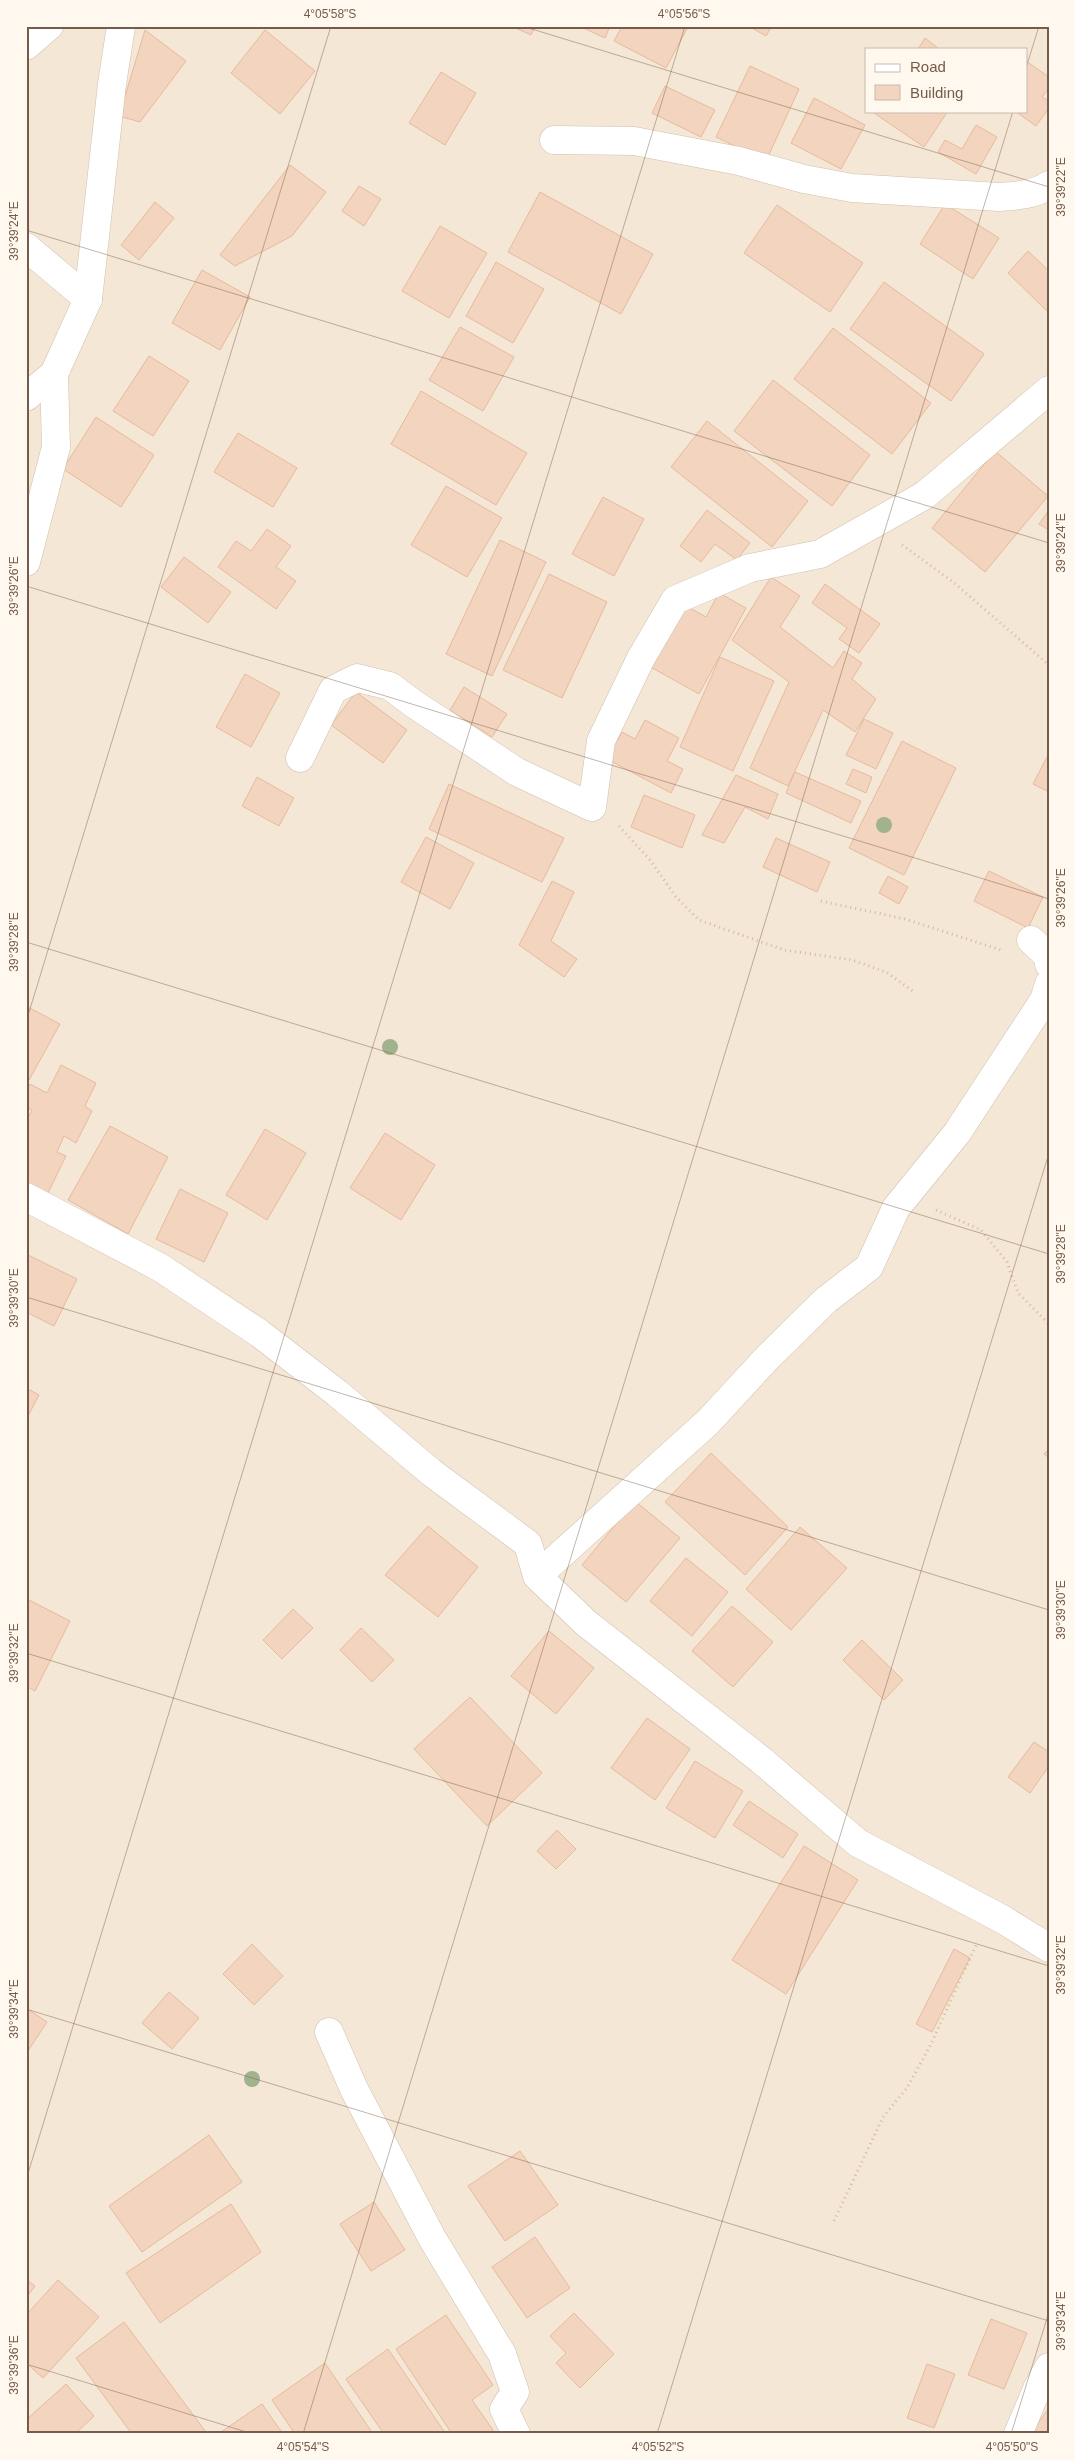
<svg xmlns="http://www.w3.org/2000/svg" width="1075" height="2460" font-family="Arial,sans-serif">
	<style>
		.residential { fill: #f5e7d5; fill-rule: evenodd }
		.building { fill: #f3d4be; stroke: #e6ba9e }
		.lines { fill: none; stroke-linecap: round; stroke-linejoin: round }
		.minor-casing { stroke: #d1bfaf; stroke-width: 29 }
		.tertiary-casing { stroke: #d1bfaf; stroke-width: 29 }
		.path { stroke: #d8b7a0; stroke-width: 3; stroke-dasharray: 1 4; stroke-linecap: butt }
		.minor { stroke: #fff; stroke-width: 28 }
		.tertiary { stroke: #fff; stroke-width: 28 }
		.tree { fill: #a0b38c }
		.ticks { fill: none; stroke: #775b4a; stroke-width: 1; stroke-opacity: 0.45 }
		.neatline { fill: none; stroke: #775b4a; stroke-width: 2 }
		.ticks-label { font-size: 12px; text-anchor: middle; fill: #775b4a }
	</style>
	<rect width="100%" height="100%" fill="#fdf5e7"/>
	<path class="residential" d="M26,26H1049V2434H26ZM866,49H1026V111H866Z"/>
	<path class="building" d="M511,26H535L531,35Z
		M579,26H610L605,38Z
		M622,26H687L688,27L666,68L614,41Z
		M748,26H772L766,36Z
		M145,30L186,61L140,122L119,116Z
		M265,30L315,71L280,114L231,73Z
		M925,38L939,49H918Z
		M1026,61L1049,77V88L1042,97L1049,101V108L1036,126L1015,111H1026Z
		M750,66L799,89L766,161L716,137Z
		M441,72L476,93L445,145L409,123Z
		M665,86L715,110L701,137L652,113Z
		M814,98L865,125L841,169L791,143Z
		M875,111H948L924,147L874,113Z
		M976,125L997,137L976,174L938,152L945,140L962,149Z
		M290,165L326,192L292,236L235,266L220,255Z
		M359,186L381,199L364,226L342,211Z
		M540,192L653,254L621,314L508,252Z
		M155,202L174,218L139,260L121,245Z
		M945,204L999,238L973,279L920,244Z
		M777,205L863,263L830,312L744,253Z
		M440,226L487,253L449,318L402,291Z
		M1028,251L1049,271V313L1008,273Z
		M496,262L544,289L513,343L466,316Z
		M202,270L250,297L220,350L172,323Z
		M884,282L984,354L951,401L850,329Z
		M460,327L514,357L483,411L429,380Z
		M833,328L931,403L892,454L794,379Z
		M149,356L189,381L153,436L113,411Z
		M773,380L870,455L832,506L734,431Z
		M421,391L527,453L496,505L391,444Z
		M96,417L154,455L121,507L63,469Z
		M707,421L808,501L772,547L671,467Z
		M238,433L297,468L273,507L214,472Z
		M995,451L1048,496L985,572L932,528Z
		M446,486L502,518L467,577L411,545Z
		M603,497L644,519L614,576L572,554Z
		M707,510L750,543L737,560L715,544L701,562L680,546Z
		M1049,510V530L1039,524Z
		M267,529L291,546L276,567L296,581L276,609L218,567L236,541L251,551Z
		M500,540L546,562L492,676L446,654Z
		M184,557L231,592L208,623L161,587Z
		M549,574L607,602L562,698L503,670Z
		M771,577L800,596L780,627L833,668L844,651L862,663L852,679L876,699L855,732L823,710L788,786L750,768L789,682L732,640Z
		M825,584L880,624L859,653L839,639L847,628L812,603Z
		M719,593L746,608L699,694L647,665L681,603L706,617Z
		M720,657L774,681L733,771L680,747Z
		M245,674L280,693L251,747L216,727Z
		M464,687L507,714L492,737L450,710Z
		M356,692L407,730L383,763L331,725Z
		M864,719L893,733L876,769L846,755Z
		M645,720L679,738L667,761L683,769L671,793L607,759L622,732L635,739Z
		M902,741L956,768L904,875L849,848Z
		M1049,753V792L1033,784Z
		M853,769L872,777L866,793L846,784Z
		M795,772L861,801L851,823L786,793Z
		M736,775L778,794L768,819L745,807L724,843L702,835Z
		M257,777L294,798L279,826L242,806Z
		M449,784L564,838L542,882L429,829Z
		M644,795L695,815L682,848L631,827Z
		M426,837L474,863L450,909L401,882Z
		M776,838L830,862L817,892L763,867Z
		M989,871L1043,897L1028,928L974,901Z
		M888,876L908,887L899,904L879,893Z
		M552,881L574,892L551,941L577,959L564,977L519,945Z
		M26,1006L60,1024L29,1080L26,1079Z
		M61,1065L96,1083L85,1106L92,1111L76,1143L64,1136L57,1152L66,1156L44,1201L26,1192V1122L32,1110L26,1107V1091L30,1084L47,1093Z
		M110,1126L168,1157L128,1234L68,1200Z
		M265,1129L306,1153L267,1220L226,1195Z
		M385,1133L435,1165L401,1220L350,1188Z
		M180,1189L228,1213L204,1262L156,1239Z
		M26,1254L77,1279L54,1326L26,1312Z
		M26,1388L39,1395L27,1418L26,1417Z
		M1049,1449V1458L1044,1454Z
		M711,1453L788,1527L745,1575L665,1502Z
		M635,1501L680,1538L626,1602L582,1565Z
		M428,1526L478,1567L438,1617L385,1575Z
		M800,1527L847,1568L791,1630L746,1589Z
		M686,1558L728,1592L692,1636L650,1601Z
		M29,1600L70,1621L35,1691L26,1686V1605Z
		M732,1606L773,1642L733,1687L692,1651Z
		M293,1609L313,1628L282,1659L263,1640Z
		M361,1628L394,1660L372,1682L340,1650Z
		M549,1631L594,1668L556,1714L511,1676Z
		M862,1640L903,1680L884,1700L843,1660Z
		M470,1697L542,1773L487,1826L414,1749Z
		M647,1718L690,1749L655,1800L611,1768Z
		M1034,1742L1049,1752V1766L1030,1793L1008,1777Z
		M695,1761L743,1791L715,1838L666,1808Z
		M749,1801L798,1834L783,1858L733,1825Z
		M557,1830L576,1849L556,1869L537,1851Z
		M804,1846L858,1880L786,1994L732,1960Z
		M252,1944L283,1976L254,2005L223,1974Z
		M954,1949L970,1958L932,2032L916,2024Z
		M169,1992L199,2018L172,2049L142,2023Z
		M26,2008L47,2022L26,2054Z
		M209,2135L242,2182L142,2252L109,2206Z
		M520,2151L558,2205L505,2241L468,2186Z
		M374,2202L405,2250L371,2271L340,2224Z
		M231,2204L261,2252L160,2323L126,2273Z
		M535,2237L570,2288L527,2318L492,2267Z
		M26,2279L35,2286L26,2298Z
		M58,2280L99,2317L43,2378L26,2363V2315Z
		M574,2313L614,2354L580,2388L556,2363L566,2353L550,2336Z
		M446,2315L493,2385L472,2400L493,2430L488,2434H452L396,2349Z
		M991,2319L1027,2333L1004,2389L968,2375Z
		M124,2322L206,2432L203,2434H132L76,2358Z
		M388,2349L446,2434H384L346,2379Z
		M325,2363L373,2434H295L272,2400Z
		M927,2364L955,2374L934,2428L907,2418Z
		M66,2384L94,2416L75,2434H26V2420Z
		M262,2404L283,2434H218Z
		M1049,2408V2434H1030Z"/>
	<g class="lines">
		<g class="minor-casing">
			<path id="minor" d="M26,46L49,26
				M554,140L634,141L739,161L804,179L852,188L999,197C1016,196 1034,195 1049,185
				M26,247L88,299
				M26,397L54,374
				M300,758L333,690L357,678L390,686L414,704L517,772L592,807L601,741L641,658L675,600L750,568L820,554L925,495L1049,390
				M1031,940L1048,956L1049,964
				M26,1197L161,1268L259,1333L337,1393L432,1473L528,1544L537,1576L586,1623L761,1760L858,1843L1002,1919L1049,1948
				M537,1576L708,1422L767,1358L826,1300L869,1267L896,1208L957,1133L1044,1000L1049,984
				M329,2032L354,2089L432,2238L502,2354L515,2392L504,2409L516,2434
				M1018,2434L1037,2389L1049,2367"/>
		</g>
		<g class="tertiary-casing">
			<path id="tertiary" d="M26,562L56,447L54,374L88,299L112,84L121,26"/>
		</g>
		<path class="path" d="M902,545L953,582L1049,665
			M619,826L650,860L676,897L699,920L784,950L852,960L886,972L914,992
			M821,901L905,919L1001,950
			M936,1210L981,1230L1007,1262L1018,1293L1049,1324
			M834,2221L883,2117L907,2088L931,2044L977,1943"/>
		<use href="#minor" class="minor"/>
		<use href="#tertiary" class="tertiary"/>
	</g>
	<g class="tree">
		<circle cx="884" cy="825" r="8"/>
		<circle cx="390" cy="1047" r="8"/>
		<circle cx="252" cy="2079" r="8"/>
	</g>
	<path class="ticks" d="M522,26L1049,187M1026,68L1039,26M26,230L1049,543M26,586L1049,899M26,942L1049,1254M26,1022L331,26M26,1297L1049,1610M26,1653L1049,1966M26,2009L1049,2321M26,2180L685,26M26,2364L253,2434M303,2434L1013,111M657,2434L1049,1153M1011,2434L1049,2312"/>
	<rect width="1075" height="2460" fill="none" stroke="#fff8ee" stroke-width="55"/>
	<rect x="865" y="48" width="162" height="65" fill="#fff8ee" stroke="#c9b9ac"/>
	<rect x="875" y="64" width="25" height="8" fill="#ffffff" stroke="#c9b9ac"/>
	<text x="910" y="72" font-size="15" fill="#775b4a">Road</text>
	<rect x="875" y="85" width="25" height="15" fill="#f3d4be" stroke="#c9b9ac"/>
	<text x="910" y="98" font-size="15" fill="#775b4a">Building</text>
	<rect x="28" y="28" width="1020" height="2404" class="neatline"/>
	<g class="ticks-label">
		<text x="330" y="18">4°05'58"S</text>
		<text x="684" y="18">4°05'56"S</text>
		<text transform="translate(1061 187) rotate(-90)" y="4">39°39'22"E</text>
		<text transform="translate(14 231) rotate(-90)" y="4">39°39'24"E</text>
		<text transform="translate(1061 543) rotate(-90)" y="4">39°39'24"E</text>
		<text transform="translate(14 586) rotate(-90)" y="4">39°39'26"E</text>
		<text transform="translate(1061 898) rotate(-90)" y="4">39°39'26"E</text>
		<text transform="translate(14 942) rotate(-90)" y="4">39°39'28"E</text>
		<text transform="translate(1061 1254) rotate(-90)" y="4">39°39'28"E</text>
		<text transform="translate(14 1298) rotate(-90)" y="4">39°39'30"E</text>
		<text transform="translate(1061 1610) rotate(-90)" y="4">39°39'30"E</text>
		<text transform="translate(14 1653) rotate(-90)" y="4">39°39'32"E</text>
		<text transform="translate(1061 1965) rotate(-90)" y="4">39°39'32"E</text>
		<text transform="translate(14 2009) rotate(-90)" y="4">39°39'34"E</text>
		<text transform="translate(1061 2321) rotate(-90)" y="4">39°39'34"E</text>
		<text transform="translate(14 2365) rotate(-90)" y="4">39°39'36"E</text>
		<text x="303" y="2451">4°05'54"S</text>
		<text x="658" y="2451">4°05'52"S</text>
		<text x="1012" y="2451">4°05'50"S</text>
	</g>
</svg>
